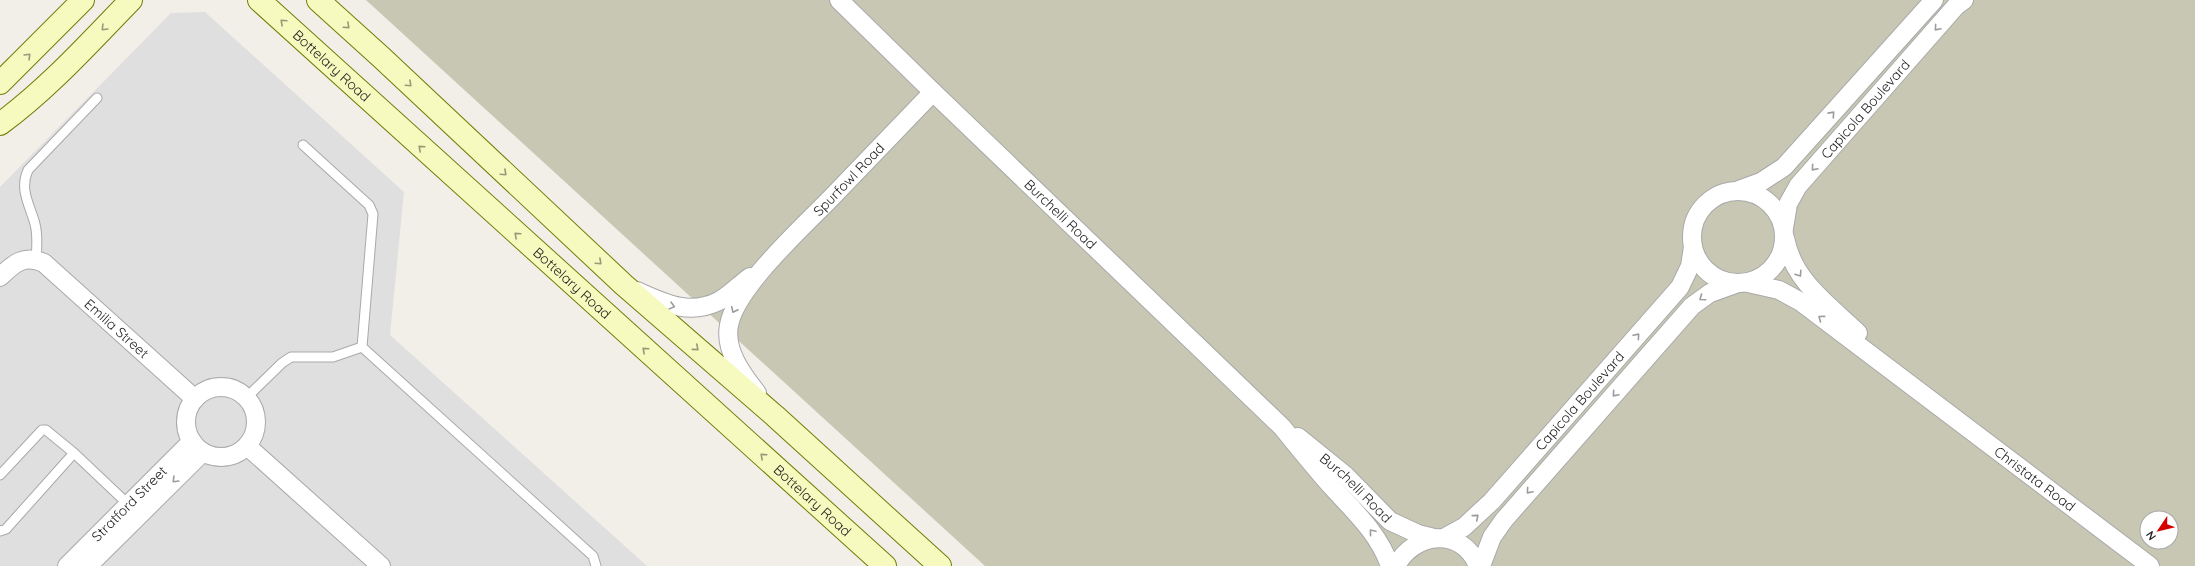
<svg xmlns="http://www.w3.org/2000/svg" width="2195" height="566" font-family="Quicksand,sans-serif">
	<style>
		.residential { fill: #e0dfdf }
		.construction { fill: #c7c7b4; fill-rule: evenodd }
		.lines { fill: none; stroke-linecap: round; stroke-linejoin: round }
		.lane-casing { stroke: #a9a9a9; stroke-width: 11 }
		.street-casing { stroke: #a9a9a9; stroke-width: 20 }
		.secondary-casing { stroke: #707d05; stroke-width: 24 }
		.lane { stroke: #fff; stroke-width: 9 }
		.street { stroke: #fff; stroke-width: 18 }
		.secondary { stroke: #f7fabf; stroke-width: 22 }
		.oneway { stroke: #979978 }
		.oneway2 { stroke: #9c9c9c }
		.labels { text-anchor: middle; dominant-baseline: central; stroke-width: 3.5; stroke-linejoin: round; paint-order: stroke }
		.street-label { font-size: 14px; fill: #222; stroke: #fff }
	</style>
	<rect width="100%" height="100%" fill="#f2efe9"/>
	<path class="residential" d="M205,12L404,192L390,335L647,566H0V187L171,13Z"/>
	<path class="construction" d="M366,0H2195V566H985ZM2147,518H2171V542H2147Z"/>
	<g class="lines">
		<g class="lane-casing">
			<path id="lane" d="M303,145L369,205L373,214L362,347
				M36,259C37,248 38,236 35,224C30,205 19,190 28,170L97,98
				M246,398L282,363L291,357H333L362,347L593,556L596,566
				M0,475L42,430H46L74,453L130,506
				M0,531L6,529L74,453"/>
		</g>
		<g class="street-casing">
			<g id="street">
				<path id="s1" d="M839,0L933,92L1282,427C1299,448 1315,468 1333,488C1355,512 1379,534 1390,566"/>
				<path d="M1739,190L1761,182L1784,167L1934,0"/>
				<circle cx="1738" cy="237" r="46"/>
				<path id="s2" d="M1784,228L1788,204L1798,186L1956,6L1964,0"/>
				<path d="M1785,238C1793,281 1829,305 1858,333"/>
				<path id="s3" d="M0,277C14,263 25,254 44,263L195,399"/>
				<path id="s4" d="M1748,283L1779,290L1801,302L2150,566"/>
				<path d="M637,291C664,303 689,316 719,301C730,295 740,284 750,277"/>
				<circle cx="221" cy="422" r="35"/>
				<path id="s5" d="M757,393C742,374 724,350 729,325C736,287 804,226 832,197C866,162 899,127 933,92"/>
				<path id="s6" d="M1298,437L1345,475L1390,521L1418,534L1434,538"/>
				<path d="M247,446L381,566"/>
				<path id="s7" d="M1444,538L1464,527L1492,501L1680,287L1690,266L1693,247"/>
				<path id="s8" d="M67,566L192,441"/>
				<path d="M88,566L203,452"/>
				<path d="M1396,566C1414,532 1462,526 1478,566"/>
				<path d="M1481,566L1492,537L1504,520L1692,306L1710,293L1738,283"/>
			</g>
		</g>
		<g class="secondary-casing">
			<g id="secondary">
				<path id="s9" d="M259,0L885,566"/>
				<path d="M318,0L381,57L624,285L775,416L940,566"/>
				<path d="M0,83L83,0"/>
				<path d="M0,124C49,88 89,43 131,0"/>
			</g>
		</g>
		<use href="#lane" class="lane"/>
		<use href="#street" class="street"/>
		<use href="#secondary" class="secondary"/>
	</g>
	<defs><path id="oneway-chevron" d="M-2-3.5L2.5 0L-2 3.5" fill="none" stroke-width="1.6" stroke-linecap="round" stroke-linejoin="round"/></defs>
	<g class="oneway">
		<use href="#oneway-chevron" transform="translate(283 22) rotate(-137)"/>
		<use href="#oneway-chevron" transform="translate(347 26) rotate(42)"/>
		<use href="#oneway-chevron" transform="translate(104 28) rotate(135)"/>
		<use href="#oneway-chevron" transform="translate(28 56) rotate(-45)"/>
		<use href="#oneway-chevron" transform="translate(409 84) rotate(43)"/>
		<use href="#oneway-chevron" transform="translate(421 148) rotate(-138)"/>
		<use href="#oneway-chevron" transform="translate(504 173) rotate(43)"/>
		<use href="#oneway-chevron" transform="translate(517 235) rotate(-138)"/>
		<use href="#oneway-chevron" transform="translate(599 262) rotate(43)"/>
		<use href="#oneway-chevron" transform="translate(696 348) rotate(41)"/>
		<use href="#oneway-chevron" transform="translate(645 350) rotate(-138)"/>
		<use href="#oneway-chevron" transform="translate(763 456) rotate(-138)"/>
	</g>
	<g class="oneway2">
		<use href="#oneway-chevron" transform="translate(1937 28) rotate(131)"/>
		<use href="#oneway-chevron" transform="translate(1832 114) rotate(-48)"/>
		<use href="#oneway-chevron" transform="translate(1814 168) rotate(131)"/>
		<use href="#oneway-chevron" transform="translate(1799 274) rotate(57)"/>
		<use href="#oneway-chevron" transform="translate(1702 298) rotate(145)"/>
		<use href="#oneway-chevron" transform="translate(672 306) rotate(15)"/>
		<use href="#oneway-chevron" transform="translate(734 310) rotate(116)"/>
		<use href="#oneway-chevron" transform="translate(1821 318) rotate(-143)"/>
		<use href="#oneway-chevron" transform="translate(1637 336) rotate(-49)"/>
		<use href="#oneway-chevron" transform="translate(1615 394) rotate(131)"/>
		<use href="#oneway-chevron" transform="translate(175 480) rotate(135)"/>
		<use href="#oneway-chevron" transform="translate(1529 491) rotate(131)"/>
		<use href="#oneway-chevron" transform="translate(1476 517) rotate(-40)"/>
		<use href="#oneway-chevron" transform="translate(1372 532) rotate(-130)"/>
	</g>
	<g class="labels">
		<g class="street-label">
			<text stroke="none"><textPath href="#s9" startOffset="98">Bottelary Road</textPath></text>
			<text stroke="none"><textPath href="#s2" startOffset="147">Capicola Boulevard</textPath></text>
			<text stroke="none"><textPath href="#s5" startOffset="266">Spurfowl Road</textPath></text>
			<text stroke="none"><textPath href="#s1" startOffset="308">Burchelli Road</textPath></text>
			<text stroke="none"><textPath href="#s9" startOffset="422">Bottelary Road</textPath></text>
			<text stroke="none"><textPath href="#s3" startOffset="148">Emilia Street</textPath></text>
			<text stroke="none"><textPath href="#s7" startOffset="194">Capicola Boulevard</textPath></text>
			<text stroke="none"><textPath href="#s4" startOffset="350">Christata Road</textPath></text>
			<text stroke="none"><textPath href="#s6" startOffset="77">Burchelli Road</textPath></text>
			<text stroke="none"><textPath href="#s9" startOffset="746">Bottelary Road</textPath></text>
			<text stroke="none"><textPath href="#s8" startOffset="88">Stratford Street</textPath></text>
		</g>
	</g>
	<g transform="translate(2159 530) rotate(235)"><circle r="19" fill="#ffffff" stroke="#a7a7a7"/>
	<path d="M0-3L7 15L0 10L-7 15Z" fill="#d40000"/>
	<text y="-6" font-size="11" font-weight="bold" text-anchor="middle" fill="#222222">N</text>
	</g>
</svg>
